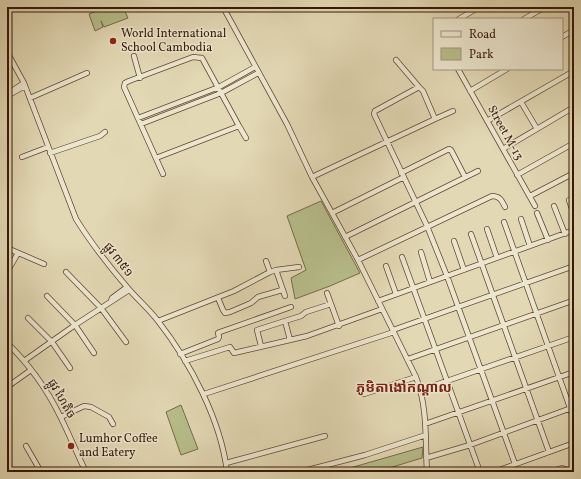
<svg xmlns="http://www.w3.org/2000/svg" width="581" height="479" font-family="Vollkorn,'Noto Sans Khmer',serif">
	<style>
		.green { fill: #b7be8b; stroke: #766b4a }
		.lines { fill: none; stroke-linecap: round; stroke-linejoin: round }
		.minor-casing { stroke: #604833; stroke-width: 6 }
		.minor { stroke: #ece6ce; stroke-width: 4.5 }
		.poi-dot { fill: #8f2418; stroke: #ece6ce; stroke-width: 1.5 }
		.labels { text-anchor: middle; dominant-baseline: central; stroke-width: 3; stroke-linejoin: round; paint-order: stroke }
		.poi-label { font-size: 12px; fill: #351808; stroke: #ece6ce; text-anchor: start }
		.street-label { font-size: 12px; fill: #351808; stroke: #ece6ce }
		.quarter-label { font-size: 14px; font-weight: bold; fill: #7a1f14; stroke: #ece6ce }
	</style>
	<rect width="100%" height="100%" fill="#e2d8b4"/>
	<filter id="stains"><feTurbulence type="fractalNoise" baseFrequency=".005" numOctaves="4"/><feColorMatrix values="0 0 0 0 .2 0 0 0 0 .09 0 0 0 0 .02 0 0 0 .5 -.17"/></filter>
	<radialGradient id="worn" r=".72"><stop offset=".6" stop-color="#630" stop-opacity="0"/><stop offset="1" stop-color="#630" stop-opacity=".3"/></radialGradient>
	<path class="green" d="M107,7H123L128,18L104,27L101,21L103,27L95,31L89,14Z
		M321,201L360,273L330,286L295,299L291,278L306,270L287,216Z
		M181,405L198,449L181,455L166,412Z
		M423,447L422,458L376,472H336Z"/>
	<g class="lines">
		<g class="minor-casing">
			<path id="minor" d="M223,7L287,124L312,177L358,260L416,377C428,408 425,440 427,472
				M459,19L479,7
				M524,19L545,7
				M562,37L574,30
				M7,52L24,83L76,219C91,243 109,266 127,287C137,299 149,309 158,321C190,362 221,420 227,472
				M134,56L140,78
				M396,60L419,87L375,111L374,114L427,226L447,276L515,464
				M458,69L535,206
				M470,91L507,69
				M7,94L24,83
				M7,96L25,86
				M30,98L87,73
				M521,102L537,129
				M138,118L219,87L255,67
				M435,119L453,111
				M487,121L574,71
				M141,124L221,93L258,73
				M239,126L246,138
				M503,149L574,107
				M50,153L100,136L105,132
				M22,157L48,147
				M156,158L239,126L202,58L193,57L129,81L125,83L124,87L163,174
				M401,173L449,149L451,150L465,177
				M517,175L574,143
				M312,177L435,119L423,91L419,87
				M530,196L574,173
				M569,200L574,215
				M554,206L565,234
				M332,213L404,177
				M537,213L548,240
				M521,219L530,246
				M504,222L574,419
				M487,229L497,258
				M471,234L549,452
				M345,237L478,171
				M454,241L464,270
				M7,248L44,264
				M421,252L430,282
				M402,257L480,472
				M358,260L492,196C500,196 502,201 505,207
				M266,261L270,272
				M386,266L396,294
				M276,270L285,296
				M7,272L18,253
				M66,272L101,308L126,342
				M327,293L339,326
				M47,296L75,325L94,353
				M218,298L223,310L225,313L230,312L251,303L258,297L282,290
				M111,301L112,298L127,287
				M378,301L574,230
				M28,318L52,342L70,368
				M158,321L234,291L270,272L276,270L299,267
				M393,330L574,266
				M290,340L285,321L301,316L306,312L331,304
				M7,343C29,364 48,391 61,418C70,436 77,454 86,472
				M261,346L257,330L285,321
				M180,354L218,339L219,337L218,333L220,332L291,307
				M408,359L572,301
				M24,361L75,325L129,290
				M185,361L230,347L234,353L307,336L382,309
				M7,387L31,370
				M421,390L574,337
				M204,394L394,332
				M364,394L416,377
				M61,417L84,406L91,407L109,417L113,424
				M425,424L574,372
				M26,446L41,472
				M426,458L470,445L574,407
				M226,463L325,436
				M189,472H191
				M300,472L365,455L426,435
				M494,472L574,443
				M550,472L562,468L565,469L568,472"/>
		</g>
		<use href="#minor" class="minor"/>
	</g>
	<g class="poi-dot">
		<circle cx="113" cy="41" r="4"/>
		<circle cx="71" cy="446" r="4"/>
	</g>
	<g class="labels">
		<g class="poi-label">
			<text x="121" y="34">World International<tspan x="121" dy="14">School Cambodia</tspan></text>
			<text x="79" y="439">Lumhor Coffee<tspan x="79" dy="14">and Eatery</tspan></text>
		</g>
		<g class="street-label">
			<text transform="translate(505 133) rotate(61)">Street M-13</text>
			<text transform="translate(118 260) rotate(52)">ផ្លូវ ៣៥១</text>
			<text transform="translate(61 399) rotate(60)">ផ្លូវ ហៃតិច</text>
		</g>
		<g class="quarter-label">
			<text x="404" y="388">ភូមិតាងៅកណ្តាល</text>
		</g>
	</g>
	<rect width="581" height="479" fill="none" stroke="#e2d8b4" stroke-width="24"/>
	<rect x="8" y="8" width="565" height="463" fill="none" stroke="#351808" stroke-width="2"/>
	<rect x="12" y="12" width="557" height="455" fill="none" stroke="#351808"/>
	<rect x="433" y="18" width="130" height="52" fill="#ece6ce" stroke="#a3947f"/>
	<rect x="441" y="31" width="20" height="6" fill="#ece6ce" stroke="#a3947f"/>
	<text x="469" y="38" font-size="12" fill="#351808">Road</text>
	<rect x="441" y="48" width="20" height="12" fill="#b7be8b" stroke="#a3947f"/>
	<text x="469" y="58" font-size="12" fill="#351808">Park</text>
	<rect width="100%" height="100%" filter="url(#stains)"/>
	<rect width="100%" height="100%" fill="url(#worn)"/>
</svg>
